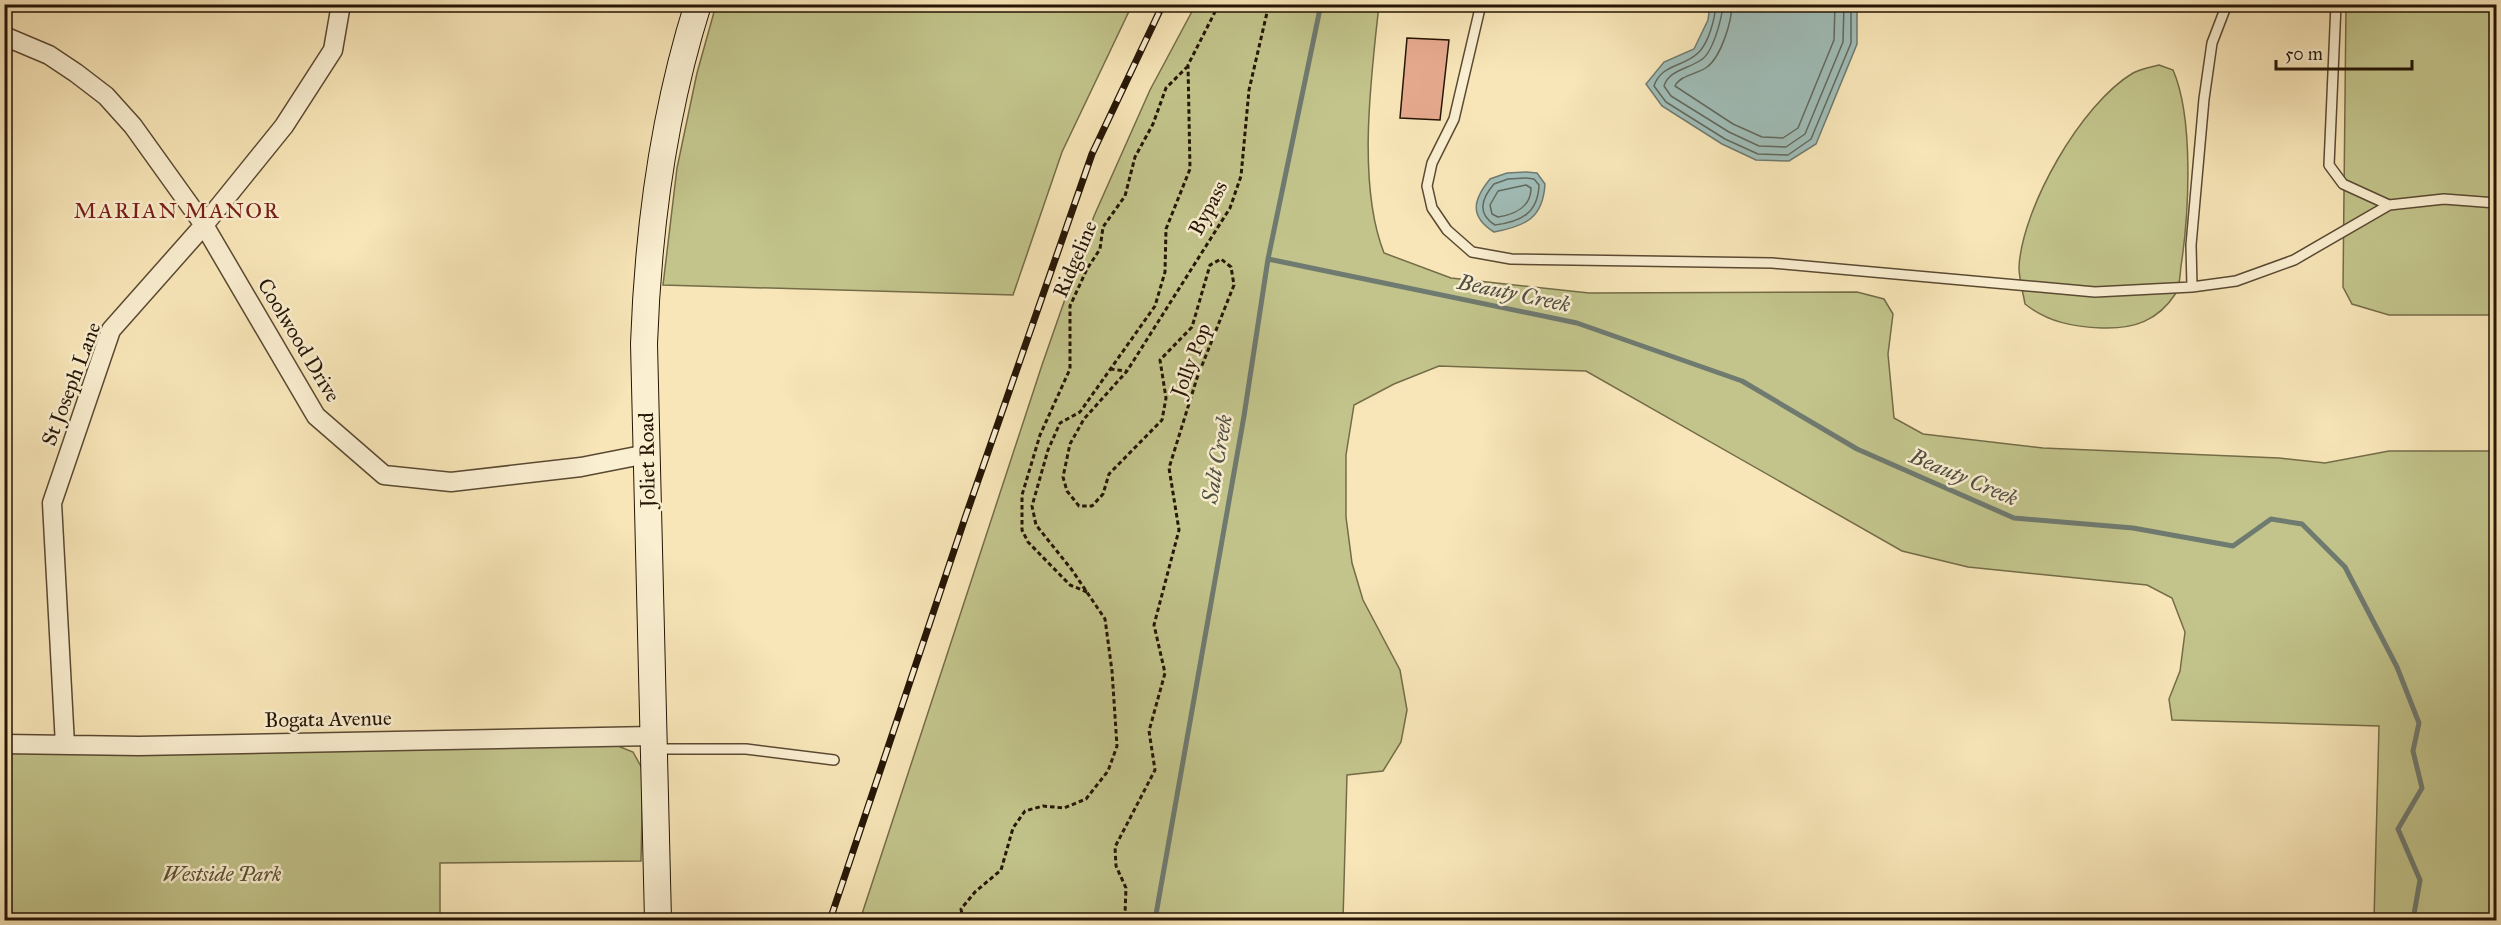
<svg xmlns="http://www.w3.org/2000/svg" width="2501" height="925" font-family="'IM FELL Great Primer',serif">
	<style>
		.green { fill: #c2c48b; stroke: #746c48; stroke-width: 1.5 }
		.water { fill: #a0bdb8; stroke: #6f7a70; stroke-width: 1.5 }
		.lines { fill: none; stroke-linecap: round; stroke-linejoin: round }
		.shore { stroke: #62695e; stroke-width: 1.5 }
		.stream { stroke: #6f7a70; stroke-width: 5 }
		.building { fill: #e6aa8f; stroke: #251505; stroke-width: 1.5 }
		.lane-casing { stroke: #5a4932; stroke-width: 12 }
		.street-casing { stroke: #5a4932; stroke-width: 21 }
		.secondary-casing { stroke: #251505; stroke-width: 28 }
		.path { stroke: #251505; stroke-width: 3; stroke-dasharray: 4.5 3; stroke-linecap: butt }
		.lane { stroke: #faefd1; stroke-width: 9 }
		.street { stroke: #faefd1; stroke-width: 18 }
		.secondary { stroke: #faefd1; stroke-width: 26 }
		.rail-casing { stroke: #251505; stroke-width: 7 }
		.rail { stroke: #faefd1; stroke-width: 4.5; stroke-dasharray: 14; stroke-linecap: butt }
		.labels { text-anchor: middle; dominant-baseline: central; stroke-width: 5; stroke-linejoin: round; paint-order: stroke }
		.street-label { font-size: 21px; fill: #251505; stroke: #faefd1 }
		.park-label { font-size: 21px; font-style: italic; fill: #5c5234; stroke: #faefd1 }
		.neighbourhood-label { font-size: 22px; letter-spacing: 1.5px; fill: #7a1f14; stroke: #faefd1 }
		.water-label { font-size: 22px; font-style: italic; fill: #505044; stroke: #faefd1 }
	</style>
	<rect width="100%" height="100%" fill="#f8e6b8"/>
	<filter id="stains"><feTurbulence type="fractalNoise" baseFrequency=".00333" numOctaves="4"/><feColorMatrix values="0 0 0 0 .2 0 0 0 0 .09 0 0 0 0 .02 0 0 0 .5 -.17"/></filter>
	<radialGradient id="worn" r=".72"><stop offset=".6" stop-color="#630" stop-opacity="0"/><stop offset="1" stop-color="#630" stop-opacity=".3"/></radialGradient>
	<path class="green" d="M1196,4L1379,5C1371,77 1357,185 1384,253L1451,278L1589,293L1857,292L1884,299L1893,314L1888,354L1894,418L1923,434L2043,448L2279,458L2325,463L2389,451H2496V920H2374L2379,726L2172,720L2169,699L2180,671L2185,632L2172,598L2147,585L1968,567L1902,551L1586,371L1439,366L1394,384L1354,405L1346,455V517L1352,563L1363,600L1400,670L1407,710L1401,742L1383,771L1347,775L1343,920H860L1042,365L1094,216L1150,90Z
		M716,5V4L1132,5L1062,152L1013,295L663,285L677,168L697,73Z
		M2346,5H2496V315H2389L2352,304L2343,287Z
		M2159,65L2173,70C2194,118 2189,214 2181,266C2180,274 2180,286 2176,293C2158,321 2134,329 2102,328C2073,327 2048,322 2025,304C2023,292 2019,279 2019,267C2022,208 2081,104 2133,73C2140,69 2151,67 2159,65Z
		M618,746L633,752L643,770L641,861L440,863V920H5L4,747Z"/>
	<path class="water" d="M1710,5H1857V44L1816,144L1789,161L1756,160L1722,144L1662,106L1646,84L1664,62L1694,49L1708,20Z
		M1526,172L1537,173L1545,184C1543,218 1526,226 1494,232C1469,216 1473,200 1490,179L1507,173Z"/>
	<g class="lines">
		<path class="shore" d="M1716,4C1715,18 1709,43 1698,53C1684,67 1661,64 1654,86L1666,102L1725,139L1758,154L1788,155L1811,139L1851,43V4
			M1723,4C1722,18 1713,53 1701,60C1688,69 1669,70 1664,86L1671,96L1729,132L1759,146L1786,147L1805,134L1843,42L1844,4
			M1732,4C1732,21 1721,57 1707,67C1698,74 1680,75 1675,86L1733,124L1762,137L1783,138L1798,128L1834,40L1835,4
			M1526,178L1534,179L1539,185C1538,213 1521,222 1495,225C1477,214 1481,199 1494,184L1508,179Z
			M1526,185L1531,188C1531,207 1516,214 1498,217L1492,214L1490,205L1498,191Z"/>
		<path class="stream" d="M1268,259L1577,323L1742,381L1857,449L2014,518L2133,528L2233,546L2271,519L2302,524L2345,567L2397,667L2419,723L2413,751L2422,788L2398,829L2420,880L2413,920
			M1155,920L1244,416L1268,259L1321,4"/>
	</g>
	<path class="building" d="M1407,38L1449,40L1440,120L1400,118Z"/>
	<g class="lines">
		<g class="lane-casing">
			<path id="lane" d="M1481,4L1454,119L1432,163L1427,186L1432,208L1447,230L1472,252L1511,259L1772,263L2095,292L2192,287L2236,281L2294,260L2389,205L2444,199L2496,203
				M2336,4L2329,165L2343,184L2389,205
				M2192,287L2191,245L2204,99L2212,43L2227,4
				M656,749H746L834,760"/>
		</g>
		<g class="street-casing">
			<path id="street" d="M4,36L49,55L76,73L106,96L133,126L204,225L316,416L384,475L451,482L581,467L647,454
				M4,744L139,746L653,736
				M65,745L52,503L111,330L204,225L284,126L333,50L341,4"/>
		</g>
		<g class="secondary-casing">
			<path id="secondary" d="M658,920L644,344C648,228 663,115 698,4"/>
		</g>
		<path class="path" d="M1110,369L1126,371
			M1087,592L1070,585L1028,542L1022,530V495L1040,435L1070,369V306L1087,269L1100,249L1103,227L1125,196L1135,157L1153,124L1166,88L1187,67
			M963,920L961,909L975,892L1001,870L1013,828L1025,811L1043,806L1064,808L1086,799L1108,771L1117,746L1112,671L1105,619L1072,570L1036,525L1032,506L1048,450L1060,423L1080,412L1155,306L1165,272L1166,229L1190,169L1188,65L1219,4
			M1115,920L1125,914L1126,888L1116,866L1115,847L1155,770L1149,731L1165,673L1154,625L1179,530L1169,468L1197,378L1234,285L1231,267L1221,259L1210,265L1192,327L1160,360L1166,398L1162,420L1109,474L1103,494L1092,506H1079L1067,491L1063,477L1070,444L1084,419L1127,371L1230,208L1241,176L1249,90L1269,4"/>
		<use href="#lane" class="lane"/>
		<use href="#street" class="street"/>
		<use href="#secondary" class="secondary"/>
		<g class="rail-casing">
			<path id="rail" d="M830,920L965,518L1092,154L1163,4"/>
		</g>
		<use href="#rail" class="rail"/>
	</g>
	<g class="labels">
		<g class="street-label">
			<text transform="translate(1208 208) rotate(-62)">Bypass</text>
			<text transform="translate(1075 259) rotate(-67)">Ridgeline</text>
			<text transform="translate(299 340) rotate(59)">Coolwood Drive</text>
			<text transform="translate(1191 360) rotate(-69)">Jolly Pop</text>
			<text transform="translate(71 384) rotate(-69)">St Joseph Lane</text>
			<text transform="translate(647 460) rotate(-91)">Joliet Road</text>
			<text transform="translate(328 719) rotate(-1)">Bogata Avenue</text>
		</g>
		<g class="park-label">
			<text x="222" y="874">Westside Park</text>
		</g>
		<g class="neighbourhood-label">
			<text x="177" y="210">MARIAN MANOR</text>
		</g>
		<g class="water-label">
			<text transform="translate(1514 293) rotate(12)">Beauty Creek</text>
			<text transform="translate(1217 459) rotate(-80)">Salt Creek</text>
			<text transform="translate(1964 477) rotate(23)">Beauty Creek</text>
		</g>
	</g>
	<rect width="2501" height="925" fill="none" stroke="#f8e6b8" stroke-width="24"/>
	<rect x="6" y="6" width="2489" height="913" fill="none" stroke="#251505" stroke-width="3"/>
	<rect x="12" y="12" width="2477" height="901" fill="none" stroke="#251505" stroke-width="1.5"/>
	<path d="M2276 60v9h136v-9" fill="none" stroke="#251505" stroke-width="3"/>
	<text x="2285" y="60" font-size="18" fill="#251505" stroke="#faefd1" stroke-width="4.5" paint-order="stroke">50 m</text>
	<rect width="100%" height="100%" filter="url(#stains)"/>
	<rect width="100%" height="100%" fill="url(#worn)"/>
</svg>
